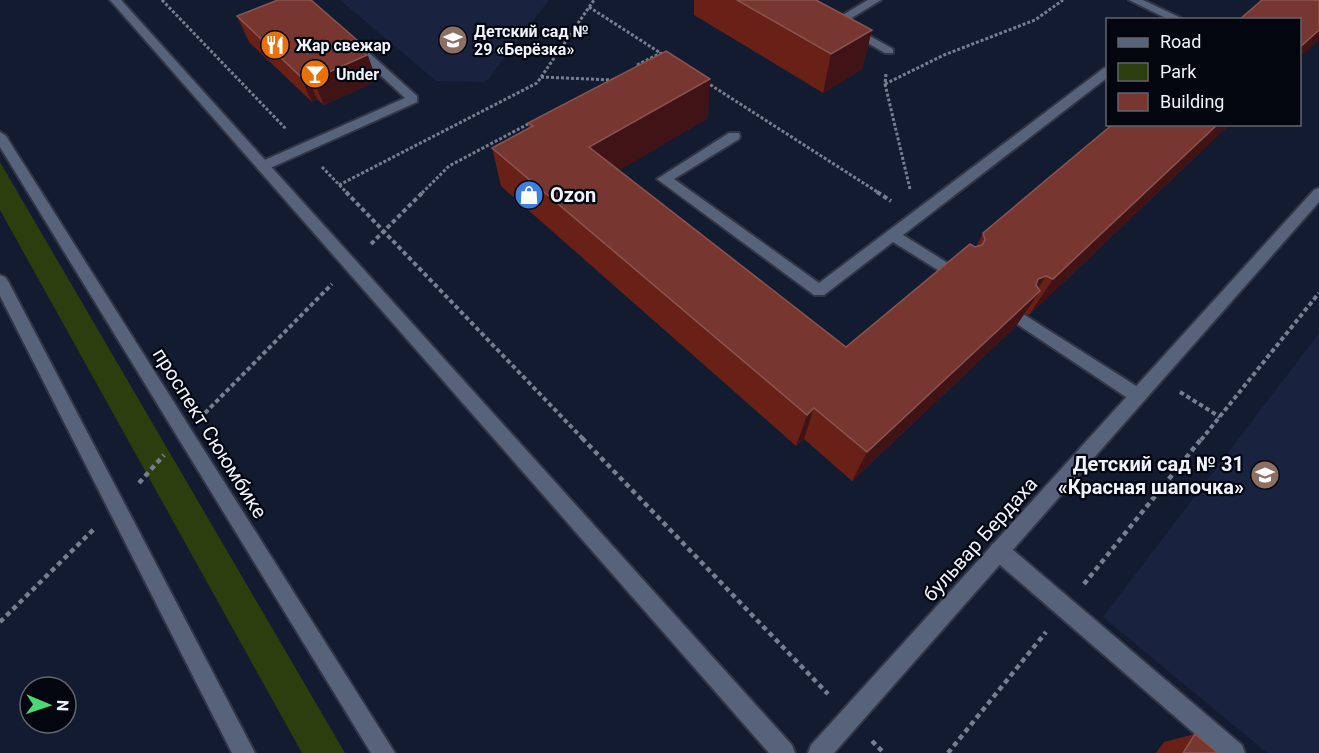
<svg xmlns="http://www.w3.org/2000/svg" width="1319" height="753" font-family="Roboto,sans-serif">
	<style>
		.built { fill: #19233f }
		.green { fill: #2c3d0e }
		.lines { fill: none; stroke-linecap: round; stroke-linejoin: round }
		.service-casing { stroke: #313545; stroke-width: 4 }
		.minor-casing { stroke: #313545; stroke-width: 4 }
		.secondary-casing { stroke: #313545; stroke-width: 4 }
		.path-far2 { stroke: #777e8e; stroke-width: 3; stroke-dasharray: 3 2; stroke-linecap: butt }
		.path-far1 { stroke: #777e8e; stroke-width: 4; stroke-dasharray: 4.5 3; stroke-linecap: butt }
		.path { stroke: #777e8e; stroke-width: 4.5; stroke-dasharray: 5 4; stroke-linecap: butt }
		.service { fill: #57627b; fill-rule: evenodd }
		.minor { fill: #57627b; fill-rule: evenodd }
		.secondary { fill: #57627b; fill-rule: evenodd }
		.wall { fill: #692017 }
		.shaded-wall { fill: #401417 }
		.building { fill: #773730; stroke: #8a5450; stroke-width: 1.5 }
		.labels { text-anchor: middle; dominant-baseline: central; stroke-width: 4.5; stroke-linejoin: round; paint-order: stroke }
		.far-poi-label { font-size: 16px; font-weight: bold; fill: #eff3fd; stroke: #04060f; text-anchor: start }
		.poi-label { font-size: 20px; font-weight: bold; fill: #eff3fd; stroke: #04060f; text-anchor: start }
		.street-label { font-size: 20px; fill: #eff3fd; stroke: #04060f }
	</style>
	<rect width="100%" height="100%" fill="#121b30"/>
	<path class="built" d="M340,0H549L486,82L436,81Z
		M1319,333V753H1267L1103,617Z"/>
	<path class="green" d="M0,162L345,753H302L0,210Z"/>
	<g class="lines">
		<g class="service-casing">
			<path id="service" d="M868,0H881L845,22L893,49V53H885L831,22Z
				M1129,0H1143L1181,18L1170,20Z
				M353,41L357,42L417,96V102L268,169H258L256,166L258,163L405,98L349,46V42Z
				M1104,68H1108V77L903,235L962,272L964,276L962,280L957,282L893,242L824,295H814L657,179L729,133H739L740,136L739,139L674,179L819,283Z
				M1023,314L1144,391L1146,396L1144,401L1138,403L1132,401L1017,324L1015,320L1017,316Z
				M999,542L1006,544L1242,745L1245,753H1217L992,558L989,551L992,544Z"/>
		</g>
		<g class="minor-casing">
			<path id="minor" d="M110,0H121L792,745L795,753H769Z
				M1319,188V202L834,753H808L811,745L1314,190Z"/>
		</g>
		<g class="secondary-casing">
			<path id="secondary" d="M0,132L6,136L395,753H371L0,147Z
				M0,275L5,277L8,281L255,753H232L0,296Z"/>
		</g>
		<path class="path-far2" d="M162,0L286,129
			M589,7L662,54
			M637,65L661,53
			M886,74L885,84L910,189
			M541,77L612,80
			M706,82L879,193
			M885,84L944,55L1035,20L1063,0
			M322,167L347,193
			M339,185L537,83L594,0
			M422,193L449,166L530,123"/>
		<path class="path-far1" d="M346,192L584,440
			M877,192L891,201
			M371,244L423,192
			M1180,392L1220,417
			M205,413L332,284
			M1201,440L1319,293"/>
		<path class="path" d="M582,438L828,694
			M139,483L164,455
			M1084,584L1202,438
			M0,622L94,529
			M872,741L884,753
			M948,753L1046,632"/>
		<use href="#service" class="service"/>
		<use href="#minor" class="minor"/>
		<use href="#secondary" class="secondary"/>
	</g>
	<path class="wall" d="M694,0H816L872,30L862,69L823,93L694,15Z
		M237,16L374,73H373L376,81L324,105L317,99L312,102L249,42Z
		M708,118L619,170L846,347L976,247L983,233L1113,124H1230L1029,315L1025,313L1016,326L852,481L804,439L796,446L501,186L492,148L529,128L528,123Z
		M1195,734L1218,753H1156L1164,742Z"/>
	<path class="shaded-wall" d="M872,30L862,69L823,93L831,54Z
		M1319,30V40L1299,58V48Z
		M365,47L374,73H373L376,81L324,105L313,79L360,49Z
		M306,73L317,99L312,102L300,76Z
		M710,79L708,118L593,186L589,147Z
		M1218,124H1230L1029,315L1053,279Z
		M1046,276L1030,300L1040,291L1016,326L852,481L867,452L1038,279Z
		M814,408L804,439L796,446L807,415Z"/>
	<path class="building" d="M278,0H311L365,47L360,49L367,55L313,79L306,73L300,76L237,16Z
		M737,0H816L872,30L831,54Z
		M1262,0H1319V30L1299,48V20H1239Z
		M666,51L710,79L589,147L846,347L970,244L975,247L982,245L985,240L983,233L1113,124H1218L1053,279L1046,276L1038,279L1036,285L1040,291L867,452L814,408L807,415L492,148L533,126L528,123Z
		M1195,734L1218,753H1183Z"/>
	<defs>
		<g id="school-disc" transform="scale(1.5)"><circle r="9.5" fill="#8d6e63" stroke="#04060f"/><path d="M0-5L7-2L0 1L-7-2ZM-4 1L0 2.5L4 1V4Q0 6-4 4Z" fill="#fff"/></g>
		<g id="restaurant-disc" transform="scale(1.5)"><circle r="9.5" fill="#e8710a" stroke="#04060f"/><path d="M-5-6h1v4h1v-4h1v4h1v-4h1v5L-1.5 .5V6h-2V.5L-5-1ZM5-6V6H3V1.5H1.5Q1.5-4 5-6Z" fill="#fff"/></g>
		<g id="bar-disc" transform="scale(1.5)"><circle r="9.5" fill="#e8710a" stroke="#04060f"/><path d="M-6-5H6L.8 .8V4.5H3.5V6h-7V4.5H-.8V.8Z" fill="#fff"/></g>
		<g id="shop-disc" transform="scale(1.5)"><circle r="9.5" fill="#3f7fe0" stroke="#04060f"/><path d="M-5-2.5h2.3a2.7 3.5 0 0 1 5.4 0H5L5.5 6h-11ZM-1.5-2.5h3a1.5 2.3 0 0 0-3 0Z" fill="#fff"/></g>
	</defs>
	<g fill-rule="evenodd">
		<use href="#school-disc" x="453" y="40"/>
		<use href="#restaurant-disc" x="275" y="45"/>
		<use href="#bar-disc" x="315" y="74"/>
		<use href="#shop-disc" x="529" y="195"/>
		<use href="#school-disc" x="1265" y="475"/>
	</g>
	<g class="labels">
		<g class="far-poi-label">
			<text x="474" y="31">Детский сад №<tspan x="474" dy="18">29 «Берёзка»</tspan></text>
			<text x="296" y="45">Жар свежар</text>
			<text x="336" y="74">Under</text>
		</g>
		<g class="poi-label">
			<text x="550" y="195">Ozon</text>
			<text x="1244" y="464" text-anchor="end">Детский сад № 31<tspan x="1244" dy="23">«Красная шапочка»</tspan></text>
		</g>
		<g class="street-label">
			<text transform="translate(210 433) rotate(58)">проспект Сююмбике</text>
			<text transform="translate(980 539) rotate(-48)">бульвар Бердаха</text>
		</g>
	</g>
	<rect x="1106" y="18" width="195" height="108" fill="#04060f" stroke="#62656e" stroke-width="1.5"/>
	<rect x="1118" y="38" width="30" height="9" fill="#57627b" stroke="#62656e" stroke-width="1.5"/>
	<text x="1160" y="48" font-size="18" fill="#eff3fd">Road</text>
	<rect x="1118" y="63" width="30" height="18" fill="#2c3d0e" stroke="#62656e" stroke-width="1.5"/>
	<text x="1160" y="78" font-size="18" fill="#eff3fd">Park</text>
	<rect x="1118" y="93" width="30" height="18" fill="#773730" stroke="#62656e" stroke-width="1.5"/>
	<text x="1160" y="108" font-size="18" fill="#eff3fd">Building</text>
	<g transform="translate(48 705) rotate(92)"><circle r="28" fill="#04060f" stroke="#62656e" stroke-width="1.5"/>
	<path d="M0-4.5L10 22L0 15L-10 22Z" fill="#49d778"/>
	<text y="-9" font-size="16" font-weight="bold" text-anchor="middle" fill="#eff3fd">N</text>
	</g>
</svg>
